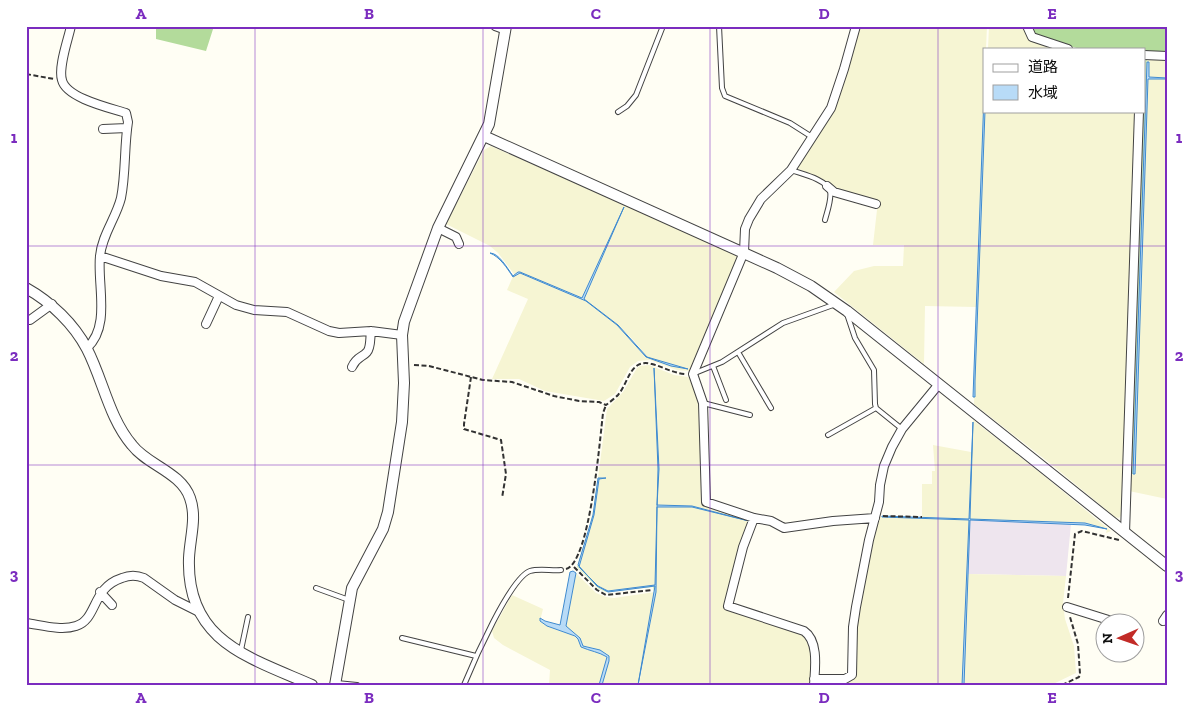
<svg xmlns="http://www.w3.org/2000/svg" width="1193" height="711" font-family="'Zilla Slab','Noto Sans JP',serif">
	<style>
		.industrial { fill: #eee5ee }
		.farmland { fill: #f6f5d3; fill-rule: evenodd }
		.green { fill: #d1eabc }
		.forest { fill: #b3db9b }
		.water { fill: #b8dbf7; stroke: #3f8ace }
		.lines { fill: none; stroke-linecap: round; stroke-linejoin: round }
		.service-casing { stroke: #434343; stroke-width: 6 }
		.minor-casing { stroke: #434343; stroke-width: 10 }
		.tertiary-casing { stroke: #434343; stroke-width: 12 }
		.path { stroke: #323232; stroke-width: 2; stroke-dasharray: 5 2.5; stroke-linecap: butt }
		.service { stroke: #fff; stroke-width: 4 }
		.minor { stroke: #fff; stroke-width: 8 }
		.tertiary { stroke: #fff; stroke-width: 10 }
		.grid { fill: none; stroke: #7b2cbf; stroke-width: 1; stroke-opacity: 0.55 }
		.neatline { fill: none; stroke: #7b2cbf; stroke-width: 2 }
		.grid-label { font-size: 16px; text-anchor: middle; font-weight: bold; fill: #7b2cbf }
	</style>
	<rect width="100%" height="100%" fill="#fffef4"/>
	<path class="industrial" d="M970,520L1071,524L1066,576L968,574Z"/>
	<path class="farmland" d="M860,26H987L986,49H984V95L976,307L925,306L924,364L834,292L854,271L874,266H903L904,245H873L878,201L831,186L822,179L797,168L833,111L851,60Z
		M989,26H1025L1032,41L1056,49H988Z
		M1147,59L1167,60V78L1149,77V62H1147Z
		M1148,79H1167V499L1129,491L1130,474L1135,473Z
		M985,111H1135L1122,514L1119,518L1115,517L1052,465L974,404Z
		M491,146L736,254L737,258L689,371L677,370L650,360L638,361L630,367L615,394L604,401L545,391L519,379H492L528,299L507,290L514,274L498,253L490,246L446,224L484,150ZM624,208L584,299L618,325L635,342L647,357L617,325L586,301L519,273L583,298Z
		M649,365L674,375L688,377L692,381L699,404L702,504L708,508L749,519V521L692,506L657,505L659,469L657,412L654,369L658,469L656,544L657,506L692,507L749,521L740,543L724,603V608L726,610L805,636L810,649L811,685H639L656,592V561L655,585L608,591L598,586L579,567L594,515L599,479H606L598,478L607,409L623,392L637,368L640,366Z
		M973,420L1038,471L1111,531L1106,533L1107,529L1085,523L970,519Z
		M933,445L971,452L969,519L922,517V484H932V471H935Z
		M879,517L969,520L962,685H819L823,682H848L854,678L856,673V631L858,612L871,547Z
		M576,573L596,593L606,597L614,598L655,592L638,685H602L609,661L607,654L594,648L583,646L580,638L566,627Z
		M968,574L1066,576L1063,603L1065,619L1074,646L1076,673L1051,685H964Z
		M512,595L543,609L540,621L551,628L575,636L578,639L580,645L599,652L607,658L599,685H549L550,670L503,645L494,638L492,631Z"/>
	<path class="green" d="M1145,58L1147,59V62L1133,474H1130L1142,111H1144Z
		M598,478C595,509 588,536 578,565L579,568L601,589L608,592L655,586V592H654L653,587L606,592L599,589L577,567L592,519Z"/>
	<path class="forest" d="M156,26H214L206,51L156,39Z
		M1031,26H1167V53L1144,52V49H1080L1038,37L1035,35Z"/>
	<path class="water" d="M1147,62H1149V77L1167,78V79H1148L1135,474H1133Z
		M984,95L985,111L975,381V397H973Z
		M624,207L584,299L618,325L647,357L688,369L671,366L646,357L617,325L586,301L520,273L513,277C507,268 500,257 490,253C499,253 507,268 513,276L518,272H520L582,298Z
		M654,368L659,469L657,505L692,506L749,521L692,507H657L656,592L638,685L655,586L608,592L597,586L578,565L593,515L598,478H606L599,479L594,515L579,567L598,586L608,591L655,585L658,469Z
		M973,422L970,519L1085,523L1107,529L1085,525L970,520L964,685H962L969,520L882,517V516L969,519Z
		M573,571L576,573L566,626L580,638L583,646L600,650L609,656V661L602,685H599L607,657C599,652 590,651 581,647L578,639L575,636L547,626L540,621V618L545,621L560,625L570,572Z"/>
	<g class="lines">
		<g class="service-casing">
			<path id="service" d="M719,26L722,88L725,96L790,123L812,137
				M618,112L627,106L636,95L663,26
				M791,170C802,174 826,179 830,191C832,199 827,212 825,220
				M847,314L855,338L874,370L875,404L876,408L902,429
				M738,352L771,408
				M713,366L726,400
				M695,373L722,362L783,323L833,305
				M703,403L750,415
				M828,435L876,408
				M316,588L349,600
				M402,638L476,656
				M241,650L248,617
				M337,683L357,685
				M464,685C473,663 510,578 530,571C539,568 552,571 561,570"/>
		</g>
		<g class="minor-casing">
			<path id="minor" d="M71,26C68,40 58,67 62,80C66,98 110,108 126,113L128,122C124,147 126,173 121,198C116,218 102,235 100,256C97,285 111,326 87,348
				M495,26L506,30
				M856,26L844,69L831,108L791,170L761,199L749,219L745,229L744,252L693,374L703,403L706,502L754,518L771,521L784,528L833,521L875,518
				M1027,26L1032,37L1068,49
				M1144,55L1167,56
				M103,129L127,128
				M827,186L834,192L876,204
				M438,228L456,237L459,244
				M100,256L161,276L195,282L236,305L254,310L287,312L329,331L339,333L371,331L402,335
				M26,320H30L52,304
				M206,324L219,296
				M352,367C357,356 362,358 367,352C371,348 370,337 371,331
				M754,518L743,547L728,606L804,631C819,641 815,669 814,685
				M1125,533L1139,111
				M100,592L112,605
				M1067,607L1115,622
				M1163,621L1167,615
				M26,623C41,625 61,631 76,626C98,619 91,588 122,578C129,575 137,575 144,578L175,600L199,612
				M814,679H845L852,675L853,627L856,607L869,540L879,502L880,485L884,466L892,447L902,429L939,384"/>
		</g>
		<g class="tertiary-casing">
			<path id="tertiary" d="M484,136L777,268L811,286L847,311L1167,566
				M26,288C51,302 74,324 87,349C103,380 109,418 132,445C147,465 181,472 190,498C197,518 190,537 189,558C186,641 248,657 312,685
				M335,685L352,588L383,529L388,512L402,422L404,383L402,335L404,322L438,228L489,124L506,26"/>
		</g>
		<path class="path" d="M26,74L54,79
			M414,365L429,366L483,380L512,382L554,396L579,401L599,402L606,405C610,402 615,398 618,395C629,382 630,358 652,364C663,367 673,373 685,374
			M471,377L464,424V429L501,440L506,474L502,498
			M883,516L922,517
			M574,567L597,590L606,595L652,590
			M566,569C590,563 600,438 603,413L606,405
			M1068,598L1075,534L1082,531L1119,540
			M1062,685L1079,677L1080,674L1078,644L1070,617"/>
		<use href="#service" class="service"/>
		<use href="#minor" class="minor"/>
		<use href="#tertiary" class="tertiary"/>
	</g>
	<path class="grid" d="M255,26V685M483,26V685M710,26V685M938,26V685M26,246H1167M26,465H1167"/>
	<rect width="1193" height="711" fill="none" stroke="#ffffff" stroke-width="55"/>
	<rect x="983" y="48" width="162" height="65" fill="#ffffff" stroke="#9f9f9f"/>
	<rect x="993" y="64" width="25" height="8" fill="#ffffff" stroke="#9f9f9f"/>
	<text x="1028" y="72" font-size="15" fill="#101010">道路</text>
	<rect x="993" y="85" width="25" height="15" fill="#b8dbf7" stroke="#9f9f9f"/>
	<text x="1028" y="98" font-size="15" fill="#101010">水域</text>
	<g transform="translate(1120 638) rotate(268)"><circle r="24" fill="#ffffff" stroke="#9f9f9f"/>
	<path d="M0-4L9 19L0 12L-9 19Z" fill="#c22b27"/>
	<text y="-8" font-size="14" font-weight="bold" text-anchor="middle" fill="#101010">N</text>
	</g>
	<rect x="28" y="28" width="1138" height="656" class="neatline"/>
	<g class="grid-label">
		<text x="141" y="19">A</text>
		<text x="369" y="19">B</text>
		<text x="596" y="19">C</text>
		<text x="824" y="19">D</text>
		<text x="1052" y="19">E</text>
		<text x="14" y="143">1</text>
		<text x="1179" y="143">1</text>
		<text x="14" y="361">2</text>
		<text x="1179" y="361">2</text>
		<text x="14" y="580">3</text>
		<text x="1179" y="580">3</text>
		<text x="141" y="703">A</text>
		<text x="369" y="703">B</text>
		<text x="596" y="703">C</text>
		<text x="824" y="703">D</text>
		<text x="1052" y="703">E</text>
	</g>
</svg>
